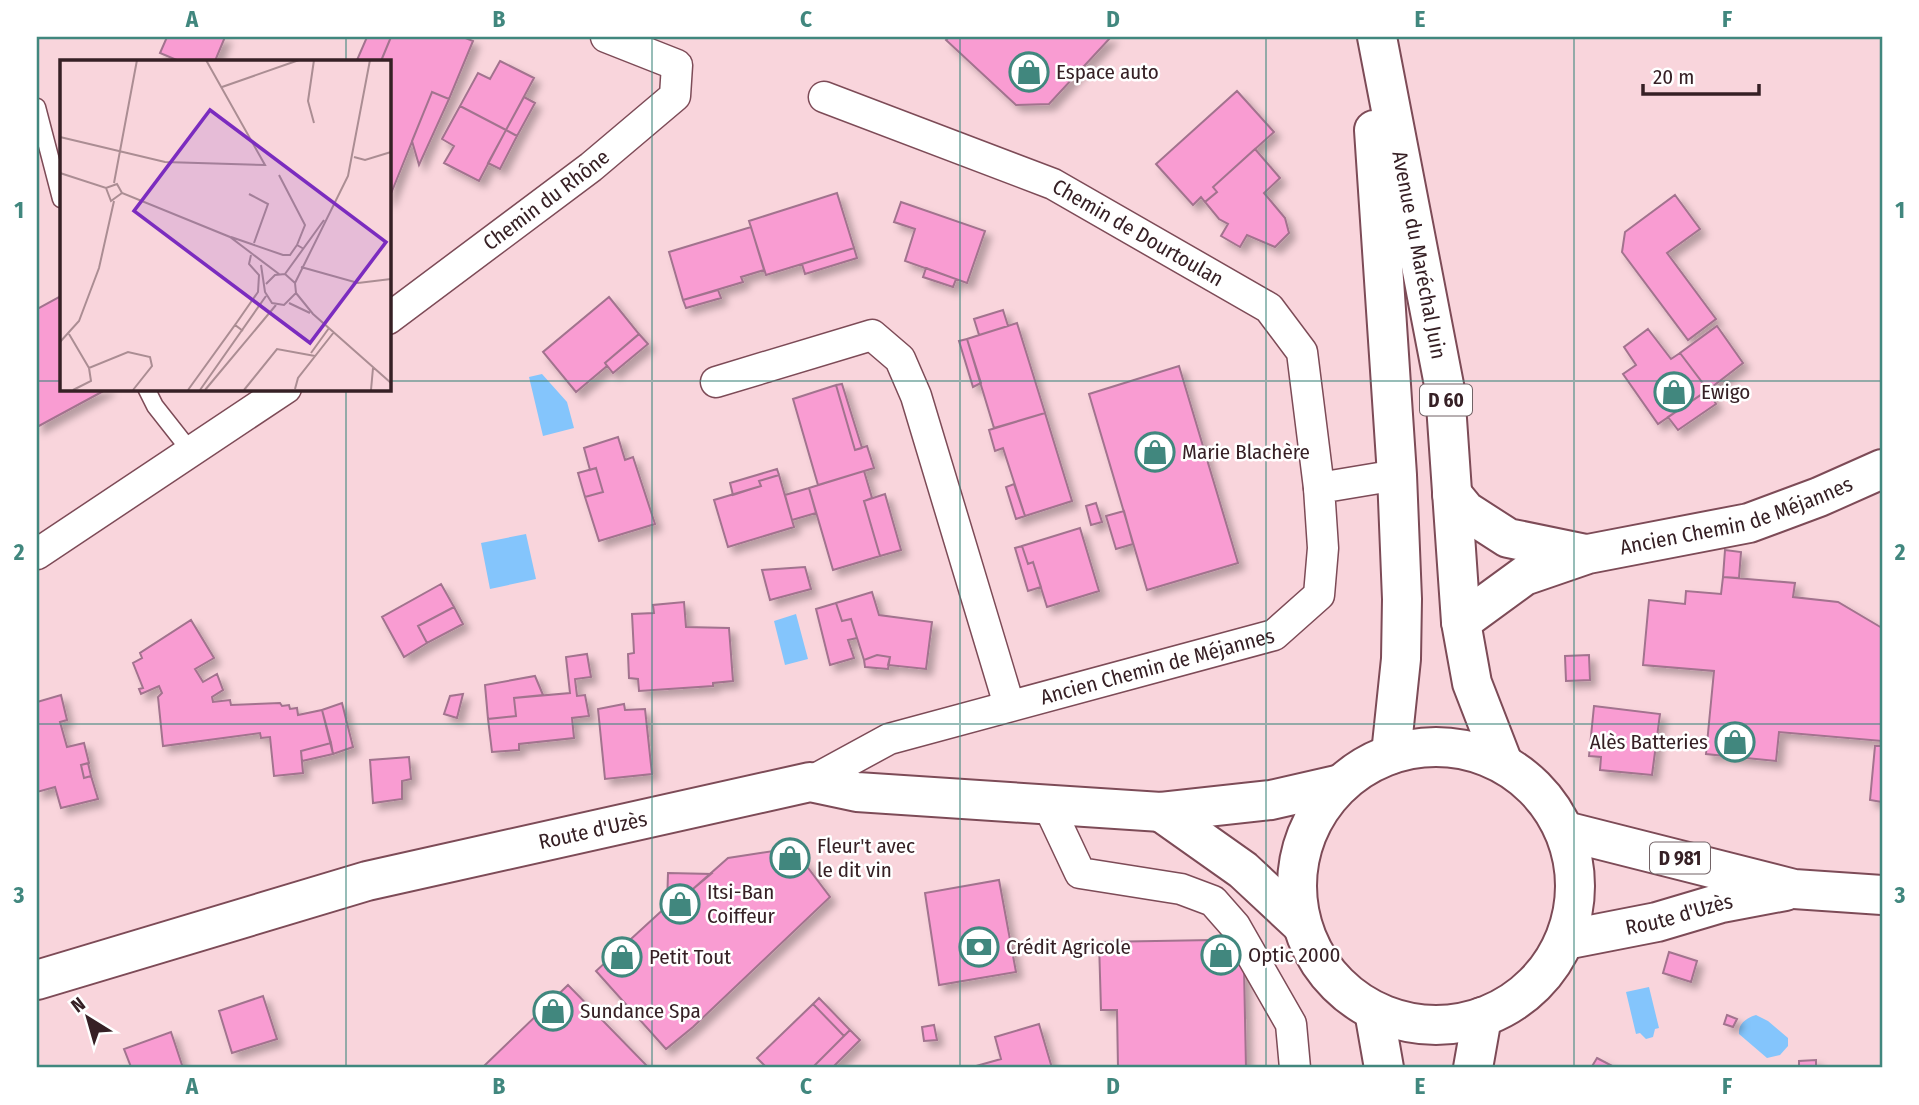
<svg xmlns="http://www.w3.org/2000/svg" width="1919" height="1105" font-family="'Fira Sans Condensed',sans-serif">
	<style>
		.water { fill: #84c5fc }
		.building { fill: #f99cd2; stroke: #a2738e; stroke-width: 2; filter: url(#shadow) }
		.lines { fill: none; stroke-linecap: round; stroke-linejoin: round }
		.lane-casing { stroke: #7d4b57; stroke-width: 19 }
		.street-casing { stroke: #7d4b57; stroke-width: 33 }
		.secondary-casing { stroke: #7d4b57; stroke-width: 42 }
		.primary-casing { stroke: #7d4b57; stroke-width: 42 }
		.lane { stroke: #fff; stroke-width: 16 }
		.street { stroke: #fff; stroke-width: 30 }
		.secondary { stroke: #fff; stroke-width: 38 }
		.primary { stroke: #fff; stroke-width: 38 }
		.grid { fill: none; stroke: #41877e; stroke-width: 2; stroke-opacity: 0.55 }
		.labels { text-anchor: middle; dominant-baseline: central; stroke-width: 5; stroke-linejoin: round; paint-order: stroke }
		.shield { fill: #fff; stroke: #726366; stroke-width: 2 }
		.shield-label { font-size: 19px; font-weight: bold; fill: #362025 }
		.poi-label { font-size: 21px; fill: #362025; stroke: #fff; text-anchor: start }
		.street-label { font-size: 21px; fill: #362025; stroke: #fff }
		.inset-road { fill: none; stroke: #ab8d93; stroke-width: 2 }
		.view { fill: #7b2cbf; fill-opacity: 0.15; stroke: #7b2cbf; stroke-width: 3.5 }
		.inset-edge { fill: none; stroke: #362025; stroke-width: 3.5 }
		.neatline { fill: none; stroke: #41877e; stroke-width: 2.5 }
		.grid-label { font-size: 23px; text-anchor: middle; font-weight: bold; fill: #41877e }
	</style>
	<defs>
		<filter id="shadow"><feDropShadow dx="6" dy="6" stdDeviation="3.5" flood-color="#0004"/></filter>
	</defs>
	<rect width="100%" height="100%" fill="#f9d5dc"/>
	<path class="water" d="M542,374L567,402L574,428L543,436L529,377Z
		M526,534L536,579L490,589L481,543Z
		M796,614L808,659L785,665L774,621Z
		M1649,987L1659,1028L1655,1029L1653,1037L1646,1039L1640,1033L1636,1034L1626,992Z
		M1756,1015L1768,1021L1788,1038V1046L1780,1055L1767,1058L1739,1034C1738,1024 1746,1018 1756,1015Z"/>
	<path class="building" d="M167,37H225L215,61H179L160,53Z
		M367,37H391L381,61L357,60Z
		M391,37H463L473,41L449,99L432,92L388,201V61H381Z
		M949,37H1111L1049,104L1016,105L946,40Z
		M500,61L534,78L506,130L460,106L478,73L490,79Z
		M1237,91L1274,132L1213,187L1217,192L1205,202L1201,197L1193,205L1156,164Z
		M432,92L449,99L419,165L412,141Z
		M524,97L535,103L517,136L506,130Z
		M460,106L506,130L479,181L444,163L454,146L442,139Z
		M506,130L517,136L500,169L488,163Z
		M1255,149L1280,178L1264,193L1285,218L1289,233L1275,247L1247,235L1240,247L1221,236L1228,224L1219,219L1205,202L1217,192L1213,187Z
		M837,193L854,248L766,275L749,221Z
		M1675,195L1700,229L1667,253L1716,319L1688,340L1622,252L1625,232Z
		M901,202L985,231L967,283L905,261L915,229L894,222Z
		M751,227L764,270L741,277L743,282L683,300L669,252Z
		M854,248L857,258L805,274L802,264Z
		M926,268L956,279L953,287L923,277Z
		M718,290L721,298L686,308L683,300Z
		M59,297L61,300V388H109L37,427V309Z
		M609,297L639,334L605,363L607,366L576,392L543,352Z
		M1003,310L1008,326L979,335L974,319Z
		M1017,323L1045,413L994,428L967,339Z
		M1717,326L1743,363L1708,390L1680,353Z
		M1648,329L1671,359L1680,353L1708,390L1658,424L1623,374L1636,365L1624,347Z
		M639,334L648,344L613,373L605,363Z
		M967,339L981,383L973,387L959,341Z
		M1179,366L1238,563L1147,590L1089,394Z
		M842,384L862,448L855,450L836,385Z
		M836,385L855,450L867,446L874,468L818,485L793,399Z
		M1708,390L1716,404L1678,430L1668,417Z
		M1045,413L1072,501L1025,516L1003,448L995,451L989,430Z
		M618,437L625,460L633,457L655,524L599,541L585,497L603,492L596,468L590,470L584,448Z
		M596,468L603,492L585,497L578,473Z
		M777,469L779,475L759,481L761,486L733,495L730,483Z
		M864,471L872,498L864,501L880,556L833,570L809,488Z
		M779,475L794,527L728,547L714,500L761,486L759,481Z
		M1014,484L1025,516L1016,519L1006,487Z
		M809,488L816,513L792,520L785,495Z
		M885,494L901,550L880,556L864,501Z
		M1096,503L1102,522L1091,525L1086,506Z
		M1124,511L1133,544L1116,549L1106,516Z
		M1080,528L1099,591L1047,607L1033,562L1028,564L1022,546Z
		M1022,546L1028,564L1033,562L1041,587L1028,591L1015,548Z
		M1725,550L1741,552L1739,578L1723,577Z
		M805,567L811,589L770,600L762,570Z
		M1723,577L1795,583L1793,597L1838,602L1882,628V741L1779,732L1776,761L1706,754L1714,671L1643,665L1649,600L1685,604L1686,591L1721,594Z
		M441,584L454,607L418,626L427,643L404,657L382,617Z
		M872,592L879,615L932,622L926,669L888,665L890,657L877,655L864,660L851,619L842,621L836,603Z
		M684,602L686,627L729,628L733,681L713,683V686L639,691L638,679L629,678L628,654L634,653L632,614L654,613L653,605Z
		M836,603L842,621L851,619L857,638L848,640L854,658L830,665L816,609Z
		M454,607L463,624L427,643L418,626Z
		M191,620L214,658L195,669L203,682L217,674L223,690L212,697L213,702L230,700L231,705L280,703L282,706L289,705L290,709L297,708L298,715L322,710L331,743L301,751L303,773L274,776L270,737L261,738L260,733L163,746L158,697L162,693L159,686L141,694L139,689L143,688L133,663L142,658L140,653Z
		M587,654L591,677L575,679L577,696L585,695L589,716L572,718L574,738L519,744V750L492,752L488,719L516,716L514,698L570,693L566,657Z
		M877,655L890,657L888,669L865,667L864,660Z
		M1589,655L1590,680L1566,681L1565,656Z
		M535,676L543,695L514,698L516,716L488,719L485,685Z
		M463,694L457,718L444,714L450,696Z
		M61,695L67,720L60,722L67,747L84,743L89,763L81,765L84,778L91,776L98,799L61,808L55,787L37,792V702Z
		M342,703L353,747L333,754L322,710Z
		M624,704L625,710L645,709L652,774L605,779L598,709Z
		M1594,706L1660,714L1652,775L1600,770L1601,757L1589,756Z
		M331,743L333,754L302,761L301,751Z
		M1875,746H1882V802L1870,800Z
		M409,757L411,779L402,781V799L373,803L370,760Z
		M88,763L91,776L84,778L81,765Z
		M793,848L830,897L693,1027L666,1049L596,971L667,906L694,900L693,889L728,858Z
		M668,873L711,874L693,889L694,900L667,906Z
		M999,880L1016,972L939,985L925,893Z
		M1213,940L1244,968L1246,1068H1118L1117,1010H1101L1099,942Z
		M1669,952L1697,961L1691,982L1663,973Z
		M568,985L649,1068H485L484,1066Z
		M263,996L277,1039L232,1053L219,1011Z
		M819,998L850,1030L844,1036L813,1004Z
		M813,1004L844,1036L812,1068H767L757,1058Z
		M1727,1015L1737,1019L1733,1027L1724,1024Z
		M1039,1024L1052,1068H969L1001,1059L995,1037Z
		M934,1025L937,1040L924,1041L922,1027Z
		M850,1030L860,1040L832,1068H812Z
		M171,1032L183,1068H126L131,1067L124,1049Z
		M1597,1058L1616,1068H1591Z
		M1816,1060V1068H1799V1061Z"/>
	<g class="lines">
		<g class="lane-casing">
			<path id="lane" d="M37,107L61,199
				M146,388L155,406L192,453"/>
		</g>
		<g class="street-casing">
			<g id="street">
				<path id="s1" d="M824,97L1053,184L1269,308L1302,352L1319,488"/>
				<path id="s2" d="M388,319L591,167L675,96L677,65L606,37"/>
				<path d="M716,382L872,335L900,359L916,396L1009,705"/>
				<path d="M37,554L286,388"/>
				<path id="s3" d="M810,782L889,739L1274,635L1319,595L1323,548L1319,488L1397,475"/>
				<path d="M1048,805L1080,873L1181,889L1213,901L1235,926L1291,1024L1295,1068"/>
			</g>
		</g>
		<g class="secondary-casing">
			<g id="secondary">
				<path d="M1452,494L1466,511L1508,538L1586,554"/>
				<path id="s4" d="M1461,622L1524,576L1588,554L1749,523L1819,497L1882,469"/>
				<path d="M1161,812L1243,870L1302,925"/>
				<path id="s5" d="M37,980L367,881L810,782L857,792L1161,812L1271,800L1341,784"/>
			</g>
		</g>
		<g class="primary-casing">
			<g id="primary">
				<path id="s6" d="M1377,37L1445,390L1461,622L1472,683L1503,763"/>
				<path d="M1374,130L1397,475L1402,599L1401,659L1391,754"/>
				<circle cx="1436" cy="886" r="139"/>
				<path d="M1565,831L1794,889L1882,895"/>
				<path id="s7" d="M1565,940L1657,922L1721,903L1785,891"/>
				<path d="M1374,1011L1384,1068"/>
				<path d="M1473,1068L1482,1017"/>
			</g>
		</g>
		<use href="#lane" class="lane"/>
		<use href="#street" class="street"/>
		<use href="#secondary" class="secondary"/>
		<use href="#primary" class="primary"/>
	</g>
	<path class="grid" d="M346,37V61M652,37V1068M960,37V1068M1266,37V1068M1574,37V1068M37,381H61M388,381H1882M346,388V1068M37,724H1882"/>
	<defs>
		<g id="shop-ring" transform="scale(2.0125)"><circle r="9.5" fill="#fff" stroke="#41877e" stroke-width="1.5"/><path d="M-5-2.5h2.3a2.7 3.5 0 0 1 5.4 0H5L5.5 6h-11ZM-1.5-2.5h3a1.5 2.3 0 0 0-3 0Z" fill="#41877e"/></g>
		<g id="bank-ring" transform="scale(2.0125)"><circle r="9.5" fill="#fff" stroke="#41877e" stroke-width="1.5"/><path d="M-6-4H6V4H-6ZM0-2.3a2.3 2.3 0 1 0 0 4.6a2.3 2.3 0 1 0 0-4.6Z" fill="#41877e"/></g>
	</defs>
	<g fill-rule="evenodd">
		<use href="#shop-ring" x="1029" y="72"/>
		<use href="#shop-ring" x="1674" y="392"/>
		<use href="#shop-ring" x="1155" y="452"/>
		<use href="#shop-ring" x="1735" y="742"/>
		<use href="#shop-ring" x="790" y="858"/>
		<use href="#shop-ring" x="680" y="904"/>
		<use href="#bank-ring" x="979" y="947"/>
		<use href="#shop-ring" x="1221" y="955"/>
		<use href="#shop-ring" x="622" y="957"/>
		<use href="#shop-ring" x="553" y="1011"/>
	</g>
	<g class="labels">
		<g class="shield">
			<rect x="1420" y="384.5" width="52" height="31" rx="5"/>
			<rect x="1650" y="842.5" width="60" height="31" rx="5"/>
		</g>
		<g class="shield-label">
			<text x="1446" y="400">D 60</text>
			<text x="1680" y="858">D 981</text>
		</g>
		<g class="poi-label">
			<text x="1056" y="72">Espace auto</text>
			<text x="1701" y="392">Ewigo</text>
			<text x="1182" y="452">Marie Blachère</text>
			<text x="1708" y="742" text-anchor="end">Alès Batteries</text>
			<text x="817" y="846">Fleur't avec<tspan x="817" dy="24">le dit vin</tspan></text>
			<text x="707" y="892">Itsi-Ban<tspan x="707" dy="24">Coiffeur</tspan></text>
			<text x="1006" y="947">Crédit Agricole</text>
			<text x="1248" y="955">Optic 2000</text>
			<text x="649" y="957">Petit Tout</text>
			<text x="580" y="1011">Sundance Spa</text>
		</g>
		<g class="street-label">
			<text stroke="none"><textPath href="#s2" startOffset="198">Chemin du Rhône</textPath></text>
			<text stroke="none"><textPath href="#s1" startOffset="343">Chemin de Dourtoulan</textPath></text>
			<text stroke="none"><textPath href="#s6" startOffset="222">Avenue du Maréchal Juin</textPath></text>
			<text stroke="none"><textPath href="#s4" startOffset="299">Ancien Chemin de Méjannes</textPath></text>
			<text stroke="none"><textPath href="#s3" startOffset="368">Ancien Chemin de Méjannes</textPath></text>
			<text stroke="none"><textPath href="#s5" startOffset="576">Route d'Uzès</textPath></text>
			<text stroke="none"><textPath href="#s7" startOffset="117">Route d'Uzès</textPath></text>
		</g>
	</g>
	<g transform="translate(60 60)">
		<rect width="331" height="331" fill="#f9d5dc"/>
		<path class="inset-road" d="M254,0L248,41L254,63M162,27L239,0M0,77L105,102L205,105L146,0M294,97L305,100L331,92M0,113L46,128L57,124L62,133L170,177L219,214M219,115L245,165L237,185M54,123L77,0M46,128L51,141L62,133M189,134L208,144L194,183M171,177L223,195H230L237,185L244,189M201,205L205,232L212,243L224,245L236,233L235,223L225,214L215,215L206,224M241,207L298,223L331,219M225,214L264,160M235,223L288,116L310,0M236,233L253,254L331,323M229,243L250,253M175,265L198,232L199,215L189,204L191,195M9,274L29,308L68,292L90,297L92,306L73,330M0,282L19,261L39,208L54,141M251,293L269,268M235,329L238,318L274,272M13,330L31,321L29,308M128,330L175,265L183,271M140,330L206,236M145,330L216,245M184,330L217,289L255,296M311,330L313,308"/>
		<path class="view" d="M150,50L326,182L250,283L74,151Z"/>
		<rect width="331" height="331" class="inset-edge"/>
	</g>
	<rect width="1919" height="1105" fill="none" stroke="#ffffff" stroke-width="77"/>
	<g transform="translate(88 1018) rotate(323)" stroke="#ffffff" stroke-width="5" paint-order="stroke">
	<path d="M0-5L12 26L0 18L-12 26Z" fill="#362025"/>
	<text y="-10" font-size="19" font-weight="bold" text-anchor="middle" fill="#362025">N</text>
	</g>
	<path d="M1643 84v10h116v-10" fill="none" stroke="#362025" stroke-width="3.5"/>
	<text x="1653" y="84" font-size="21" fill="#362025" stroke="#ffffff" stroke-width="5" paint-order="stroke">20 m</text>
	<rect x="38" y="38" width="1843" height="1028" class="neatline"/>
	<g class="grid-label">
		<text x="192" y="27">A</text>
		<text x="499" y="27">B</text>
		<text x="806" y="27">C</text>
		<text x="1113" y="27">D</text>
		<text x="1420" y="27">E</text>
		<text x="1727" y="27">F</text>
		<text x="19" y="218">1</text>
		<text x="1900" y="218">1</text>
		<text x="19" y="560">2</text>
		<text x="1900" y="560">2</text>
		<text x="19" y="903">3</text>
		<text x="1900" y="903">3</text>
		<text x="192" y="1094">A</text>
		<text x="499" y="1094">B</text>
		<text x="806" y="1094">C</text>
		<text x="1113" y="1094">D</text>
		<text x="1420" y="1094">E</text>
		<text x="1727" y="1094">F</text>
	</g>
</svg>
